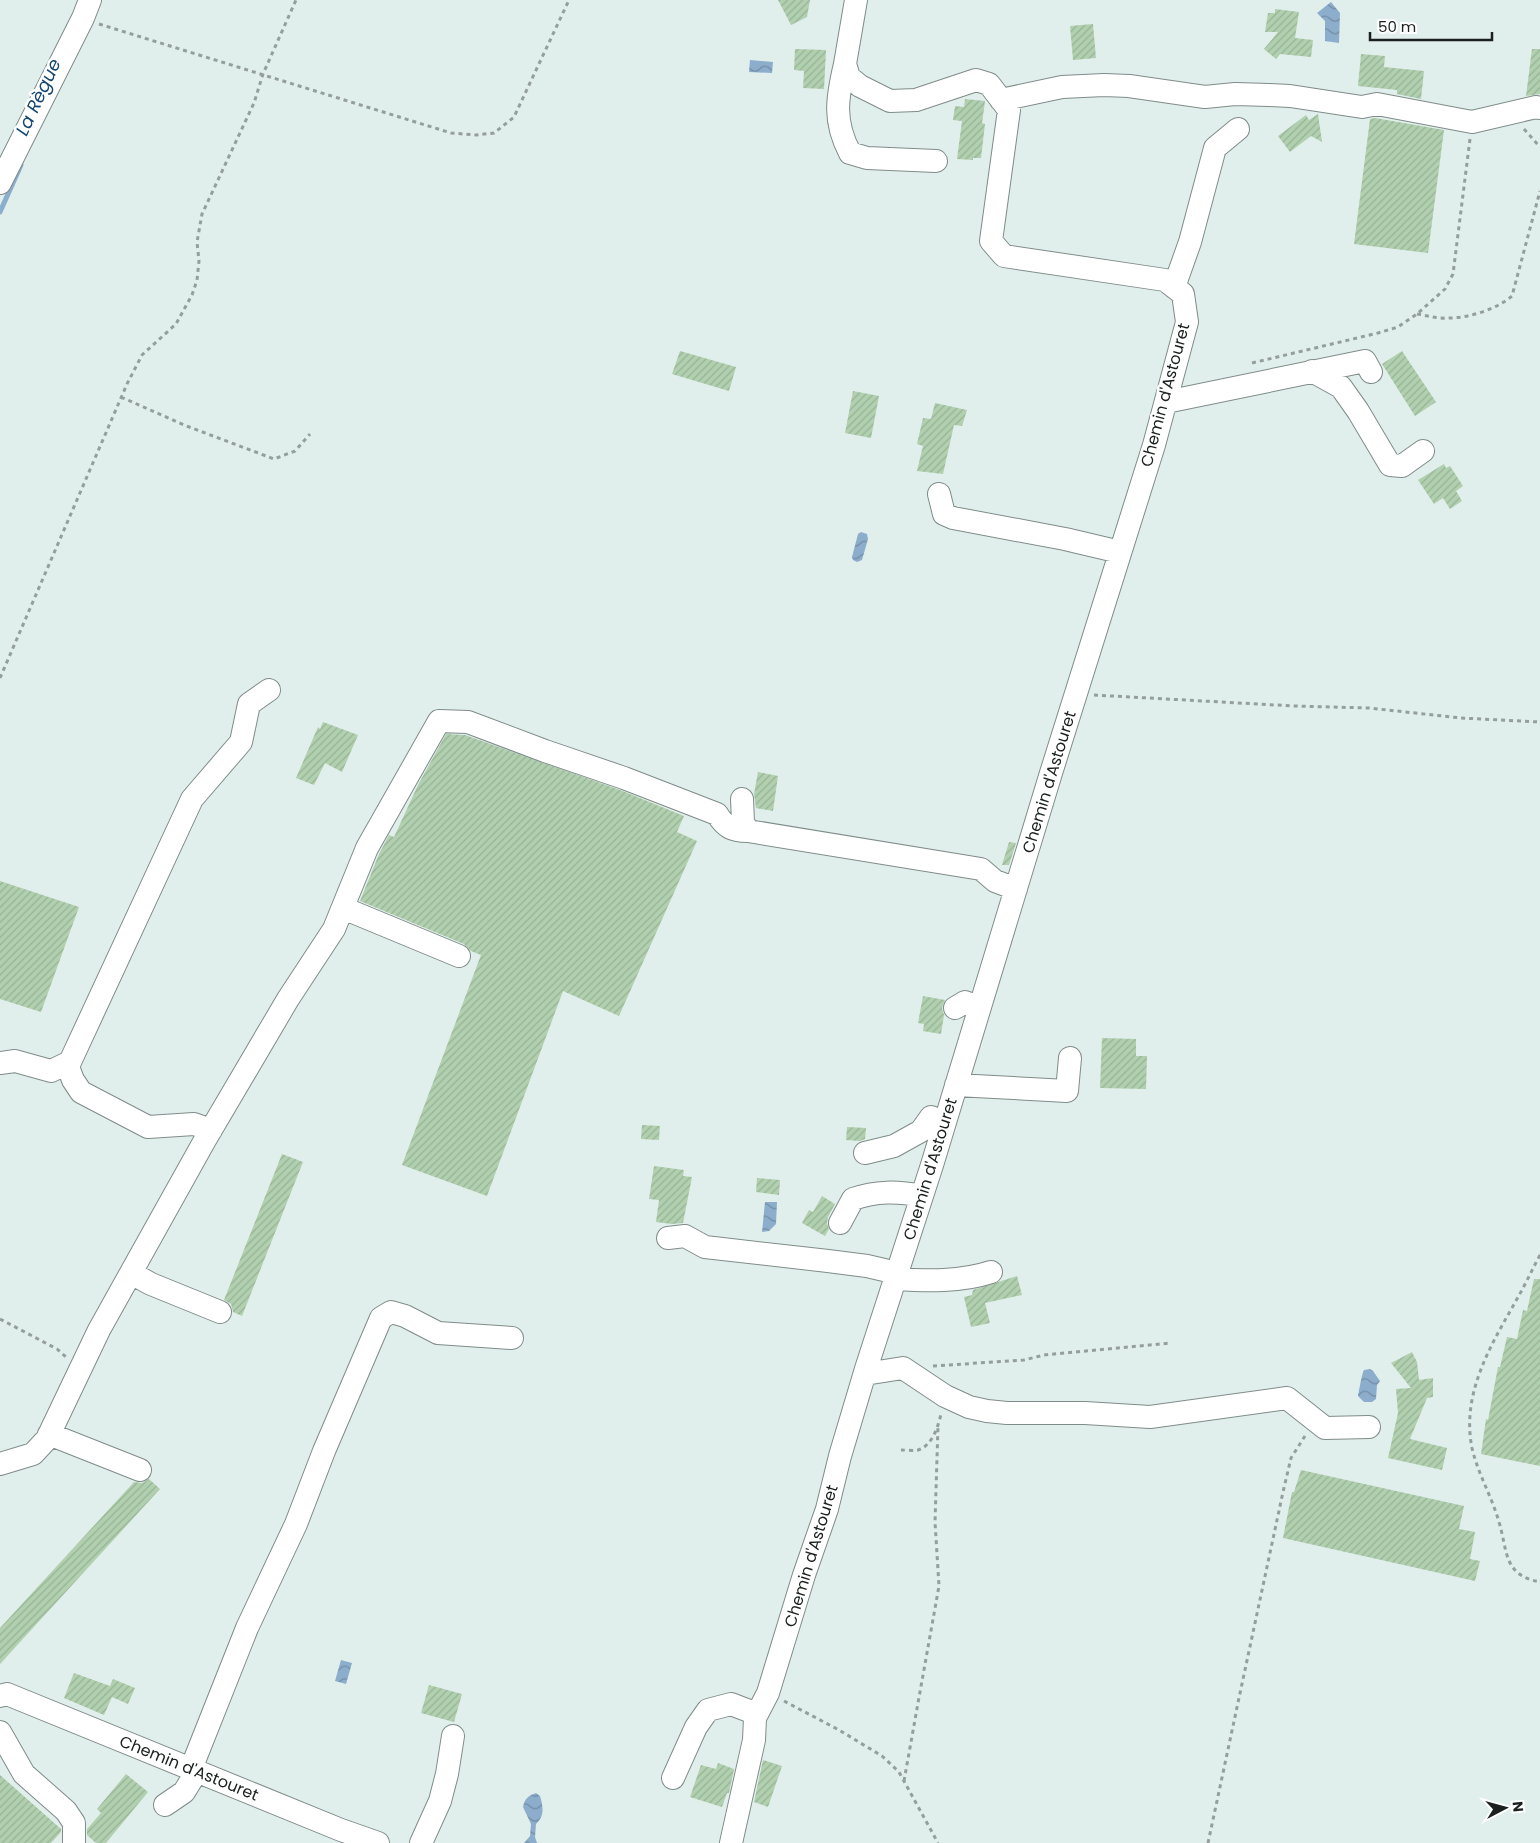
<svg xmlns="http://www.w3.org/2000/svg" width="1540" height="1843" font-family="Poppins,sans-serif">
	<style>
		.water { fill: url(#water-waves) }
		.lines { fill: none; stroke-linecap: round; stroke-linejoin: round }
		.stream { stroke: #8cadcc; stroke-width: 5 }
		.building { fill: url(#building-hatch) }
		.minor-casing { stroke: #7f8c89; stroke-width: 24 }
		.path { stroke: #949e9c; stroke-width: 3; stroke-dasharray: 4 4; stroke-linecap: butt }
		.minor { stroke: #fff; stroke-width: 22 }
		.labels { text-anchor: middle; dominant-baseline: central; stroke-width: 5; stroke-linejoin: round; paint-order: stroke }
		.street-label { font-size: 16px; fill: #1b201f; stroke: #fff }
		.water-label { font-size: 18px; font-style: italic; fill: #154770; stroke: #fff }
	</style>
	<defs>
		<pattern id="water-waves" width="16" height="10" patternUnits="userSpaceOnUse" patternTransform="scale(1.25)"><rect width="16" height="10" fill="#8cadcc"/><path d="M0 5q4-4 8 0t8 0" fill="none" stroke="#728ca5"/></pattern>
		<pattern id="building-hatch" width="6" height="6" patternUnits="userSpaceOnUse" patternTransform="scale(1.25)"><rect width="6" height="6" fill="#b1d0af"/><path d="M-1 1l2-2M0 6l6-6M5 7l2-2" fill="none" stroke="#98b296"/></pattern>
	</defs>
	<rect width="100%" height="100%" fill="#e1efec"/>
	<path class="water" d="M1331,2L1340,13L1339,43L1325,41V21L1317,13Z
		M750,60L773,62L772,73L749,72Z
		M861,532L867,534L868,539L862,560L857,562L853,560L852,557L858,534Z
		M765,1202H777L776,1224L769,1231L762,1232Z
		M1370,1369L1373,1371L1380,1381L1377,1385L1376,1399L1372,1402H1364L1358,1396C1359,1391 1362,1373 1364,1370Z
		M341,1660L352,1663L346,1684L335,1681Z
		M536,1793L540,1796C543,1806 545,1816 536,1824L535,1837L537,1843H524L530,1836L531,1824L523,1807C525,1799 527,1796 536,1793Z"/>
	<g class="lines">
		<path class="stream" d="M0,212L21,165"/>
	</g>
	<path class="building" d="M778,0H810L807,17L791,25Z
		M1275,9L1299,12L1295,38L1313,40L1311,57L1280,54L1276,59L1264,49L1278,32H1265L1268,13H1275Z
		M1093,24L1096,58L1073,60L1070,26Z
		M795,49L826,50L824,89L803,88L804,71L794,70Z
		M1532,49H1540V94L1526,96Z
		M1361,54L1385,56L1384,67L1424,71L1421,99L1397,94V90L1358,86Z
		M965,99L985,101L982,123L985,124L981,158H973V160L957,159L962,121L953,120L955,106L964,107Z
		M1318,114L1322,142L1311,136L1290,152L1278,136L1306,115L1309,120Z
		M1375,118L1444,130L1428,253L1354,244L1370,119Z
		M680,351L736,367L729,391L672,374Z
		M1402,351L1436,402L1415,416L1382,364Z
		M853,391L879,396L871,438L845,433Z
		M935,403L967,410L962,426L954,425L943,474L917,471L923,446L917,444L923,418L931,419Z
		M1444,464L1446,468L1450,466L1463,486L1456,491L1462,501L1450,509L1443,498L1434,504L1418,480Z
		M323,722L358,735L342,772L325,763L314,785L296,778L318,727L320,729Z
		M446,734L465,735L620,790L684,816L677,832L697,841L619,1016L563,991L487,1196L402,1165L481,955L471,951L464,944L360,901L379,854L389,835L394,837L418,785Z
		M758,772L778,776L773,811L756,808L754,794Z
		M1009,842L1016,843L1009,865H1002Z
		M0,881L79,907L41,1012L0,999Z
		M923,996L945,1000L942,1008L944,1015L941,1034L923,1031L924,1024L918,1023Z
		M1102,1038L1136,1039V1056H1147L1146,1089L1100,1088Z
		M642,1125L660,1126L659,1140L641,1139Z
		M847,1127L866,1128L865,1139L860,1141L846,1140Z
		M282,1154L303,1162L242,1316L233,1312L231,1304L224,1300Z
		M654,1166L684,1170L683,1176L692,1177L683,1223L672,1224L656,1222L659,1200L649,1199Z
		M757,1178L780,1180L779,1195L756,1192Z
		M822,1196L835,1204L828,1217L827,1223L829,1229L825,1236L802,1223L809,1210L813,1212Z
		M1017,1276L1022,1295L985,1303L990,1323L971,1327L964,1297L972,1295L973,1290Z
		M1534,1279H1540V1466L1481,1454L1486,1419L1488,1420L1498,1367H1500L1507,1337L1517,1339L1523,1310L1527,1311Z
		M1412,1352L1417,1362L1419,1380L1433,1378V1397L1427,1398L1410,1439L1447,1448L1442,1470L1388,1458L1398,1413L1396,1389L1411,1388L1391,1363Z
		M1301,1470L1464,1506L1459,1529L1475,1532L1470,1559L1480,1561L1475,1581L1283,1538L1292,1492H1294Z
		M149,1479L160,1489L0,1664V1628L134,1482L142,1483Z
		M74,1673L110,1686L113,1679L135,1688L128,1704L112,1697L104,1715L64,1698Z
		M429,1685L462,1694L454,1722L421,1713Z
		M763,1760L782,1766L768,1807L754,1802Z
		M718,1763L734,1769L729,1793H727L722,1807L690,1797L701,1765L716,1769Z
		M126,1774L148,1792L106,1843H96L87,1835V1829L101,1813L97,1809Z
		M0,1775L61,1829V1832L51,1843H0Z"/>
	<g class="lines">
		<g class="minor-casing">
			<path id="minor" d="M845,64C837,98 833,121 850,153L867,158L936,161
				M1001,100L1062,87L1104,85L1129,86L1205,97L1235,94L1269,95L1290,96L1362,107L1377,104L1472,122L1536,107L1540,108
				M0,183L83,18L90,0
				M1174,287L1190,242L1215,148L1238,129
				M1312,371L1341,387L1358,411L1390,465L1402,466L1423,451
				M1166,402L1365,361L1371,372
				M939,494L944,514L953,518L1065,539L1120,552
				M742,799L743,822L748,831
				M343,908L459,956
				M955,1008L965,1002L979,1007
				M0,1063L15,1061L51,1071L70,1062L192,799L241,742L249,704L269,690
				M67,1064L73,1080L81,1092L148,1127L194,1124L211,1130
				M956,1085L1067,1091L1070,1058
				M865,1153L894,1146L921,1131L931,1117L945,1122
				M840,1223L853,1199C876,1191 897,1191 922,1196
				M668,1238L685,1236L705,1247L828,1261L867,1266L897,1273
				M131,1273L151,1284L220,1312
				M895,1279C927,1281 961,1282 991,1272
				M865,1374L903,1368L945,1396L969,1407L987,1411L1007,1413H1085L1150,1417L1287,1398L1325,1428L1369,1427
				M49,1434L140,1470
				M0,1464L33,1454L47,1439L99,1330L205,1140L288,999L334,929L367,848L439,721L468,722L545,751L624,778L717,814C725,827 732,831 748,831L981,869L995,881L1016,889
				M0,1696L7,1694L341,1830L378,1843
				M0,1732L24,1774L66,1811L74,1823V1843
				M191,1769L247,1628L296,1524L324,1451L381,1318L391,1312L405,1316L438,1333L512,1338
				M673,1778L696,1727L708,1710L731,1704L757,1714
				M165,1805L184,1792L197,1771
				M421,1843L440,1801L447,1774L453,1736
				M731,1843L754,1740L755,1718L768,1693L804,1575L827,1509L840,1456L866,1369L932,1165L1051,773L1154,445L1187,322L1183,294L1165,280L1004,256L991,241L1009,110L989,84L976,80L916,100L890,101L860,86L849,77L845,64L856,0"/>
		</g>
		<path class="path" d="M99,24L451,133L476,135L494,133L514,117L569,0
			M1524,129L1540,147
			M1417,314C1428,316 1439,319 1449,318C1469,318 1497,309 1512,296L1540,191
			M1252,363L1378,333L1398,327L1417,314L1445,289L1453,274L1470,139
			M121,397L184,425L274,459L295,451L310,434
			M0,678L127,384L142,355L176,324L192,295L197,280L199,261L197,242L202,214L254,103L263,74L296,0
			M1094,695L1294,706L1369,708L1461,718L1540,722
			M1540,1255C1532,1270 1525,1285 1517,1299C1491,1345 1461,1393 1472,1448C1478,1474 1492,1497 1499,1522C1508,1552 1503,1575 1540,1582
			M0,1319L57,1349L66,1357
			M933,1366L1024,1360L1044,1355L1171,1343
			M901,1450C906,1450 913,1451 918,1450C932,1446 938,1427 941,1414
			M784,1701L839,1730L882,1756L899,1772L938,1843
			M904,1781L939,1586L935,1522L938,1426
			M1208,1843L1283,1492L1291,1458L1305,1436"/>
		<use href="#minor" class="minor"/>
	</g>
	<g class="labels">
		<g class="street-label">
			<text transform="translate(1165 395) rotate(-75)">Chemin d'Astouret</text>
			<text transform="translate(1049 782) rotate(-73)">Chemin d'Astouret</text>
			<text transform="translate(930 1169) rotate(-73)">Chemin d'Astouret</text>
			<text transform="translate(811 1556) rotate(-73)">Chemin d'Astouret</text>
			<text transform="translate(189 1768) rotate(22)">Chemin d'Astouret</text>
		</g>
		<g class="water-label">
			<text transform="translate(38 97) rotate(-65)">La Règue</text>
		</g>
	</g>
	<g transform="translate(1505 1808) rotate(84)" stroke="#ffffff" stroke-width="4" paint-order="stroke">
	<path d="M0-4L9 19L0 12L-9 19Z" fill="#1b201f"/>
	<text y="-8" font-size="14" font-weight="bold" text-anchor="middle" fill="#1b201f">N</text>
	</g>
	<path d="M1370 32v8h122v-8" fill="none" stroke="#1b201f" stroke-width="2.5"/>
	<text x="1378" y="32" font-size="15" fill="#1b201f" stroke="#ffffff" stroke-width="4" paint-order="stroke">50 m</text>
</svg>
